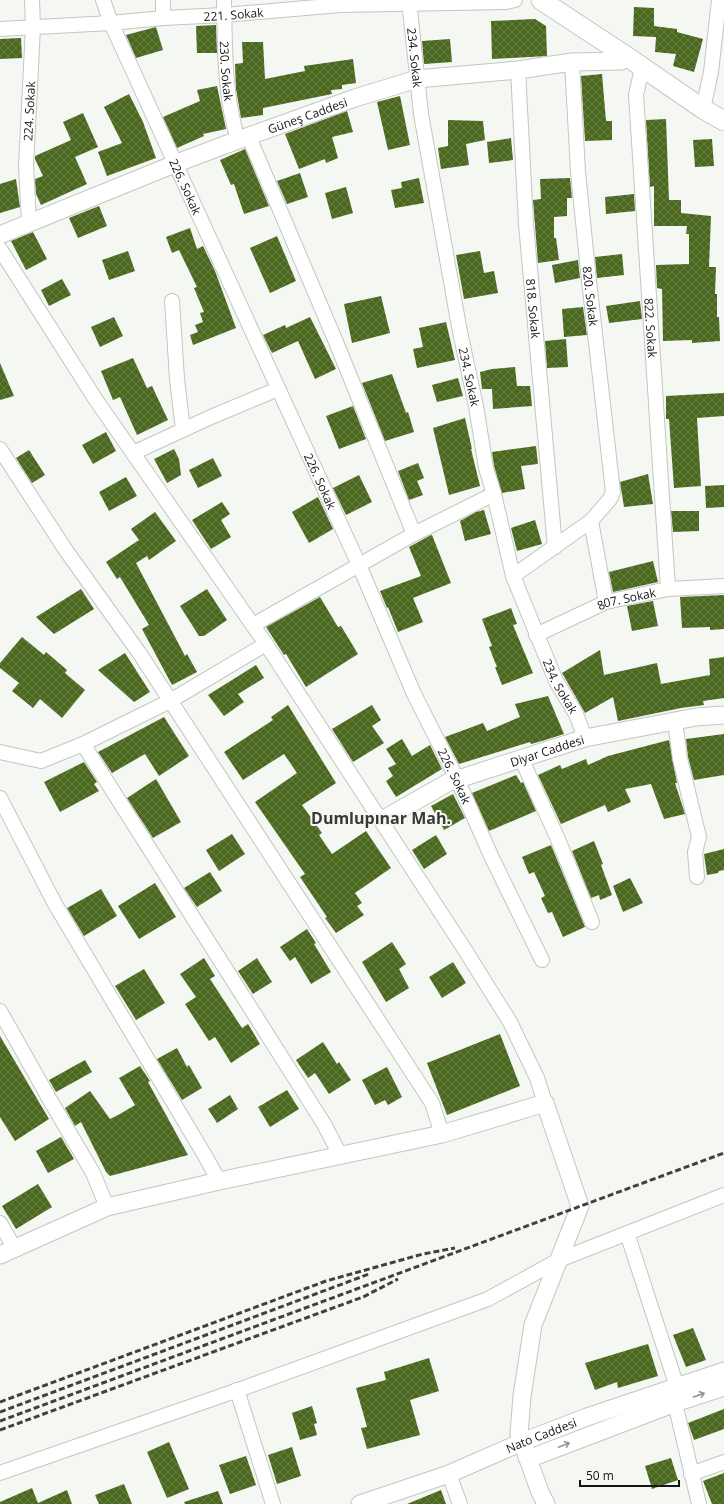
<svg xmlns="http://www.w3.org/2000/svg" width="724" height="1504" font-family="'Open Sans',sans-serif">
	<style>
		.building { fill: url(#building-cross-hatch) }
		.lines { fill: none; stroke-linecap: round; stroke-linejoin: round }
		.minor-casing { stroke: #c3c6c1; stroke-width: 16 }
		.tertiary-casing { stroke: #c3c6c1; stroke-width: 19 }
		.secondary-casing { stroke: #c3c6c1; stroke-width: 21 }
		.minor { stroke: #fff; stroke-width: 14 }
		.tertiary { stroke: #fff; stroke-width: 17 }
		.secondary { stroke: #fff; stroke-width: 19 }
		.rail { stroke: #3f413f; stroke-width: 3; stroke-dasharray: 6 3; stroke-linecap: butt }
		.oneway { stroke: #959695 }
		.labels { text-anchor: middle; dominant-baseline: central; stroke-width: 4; stroke-linejoin: round; paint-order: stroke }
		.street-label { font-size: 12px; fill: #141514; stroke: #f4f7f2 }
		.district-label { font-size: 16px; font-weight: bold; fill: #373935; stroke: #f4f7f2 }
	</style>
	<defs>
		<pattern id="building-cross-hatch" width="8" height="8" patternUnits="userSpaceOnUse"><rect width="8" height="8" fill="#4b681f"/><path d="M0 0l8 8M0 8l8-8" fill="none" stroke="#667c45"/></pattern>
	</defs>
	<rect width="100%" height="100%" fill="#f4f7f2"/>
	<path class="building" d="M634,7L654,8V26L677,29V32L703,39L694,72L673,66L676,54L655,52L656,37L633,36Z
		M535,19L546,26L547,56L492,59L491,21Z
		M216,25L217,53H197L196,26Z
		M156,27L163,50L136,58L126,35Z
		M21,38L22,58L0,59V39Z
		M450,39L452,62L424,64L422,41Z
		M242,42H263L265,79L305,71L304,66L353,59L356,83L342,85V89L331,90L332,94L263,108V115L241,118L236,89L235,64L243,63Z
		M602,74L606,121H612V140L585,141L581,76Z
		M217,86L226,129L203,134L204,136L177,148L163,117L200,101L197,90Z
		M129,94L143,122L156,158L107,176L98,152L122,143L104,107Z
		M400,96L410,145L388,150L377,102Z
		M347,111L353,132L332,137L338,158L326,163L325,159L299,169L285,134Z
		M83,113L98,147L75,157L87,184L41,205L36,194L35,179L43,176L35,159V156L71,140L63,122Z
		M666,119L669,200H681V213L711,216L709,267H716L715,294H717V317H719L720,341L692,343V340L663,341L662,289L657,288L656,265L689,264V234H686L687,226H654V186L650,187L646,120Z
		M448,120L483,121L485,140L466,144L469,165L441,169L438,148L448,146Z
		M511,138L513,160L489,163L487,142Z
		M712,139L714,166L695,167L693,140Z
		M245,149L269,206L244,214L234,184L231,185L220,160Z
		M300,173L308,197L287,204L277,181Z
		M419,178L424,203L395,208L391,190L402,188L401,182Z
		M570,178L572,198H567V216L554,217V238H556L559,260L538,263L533,200L541,199L540,179Z
		M16,179L20,207L0,213V184Z
		M346,187L353,213L332,219L325,193Z
		M634,194L635,211L606,214L605,197Z
		M99,206L107,226L78,238L69,218Z
		M190,228L197,249L203,246L215,271L236,328L193,345L190,335L198,332L195,325L203,322L200,313L204,312L194,288L197,287L179,250L172,253L166,237Z
		M33,232L47,259L26,270L11,241Z
		M277,236L296,281L270,293L250,248Z
		M128,251L135,271L109,280L102,260Z
		M480,251L484,273L494,271L498,293L464,299L456,255Z
		M622,254L624,275L597,278L595,257Z
		M578,260L580,278L555,283L552,265Z
		M62,279L71,295L49,306L41,290Z
		M381,296L390,333L352,343L344,304Z
		M640,301L642,319L609,323L606,306Z
		M583,307L587,335L564,337L562,309Z
		M114,317L123,336L100,347L91,327Z
		M310,317L336,369L315,379L298,341L272,353L263,335L285,325L286,328Z
		M446,322L455,360L417,368L413,349L423,347L419,328Z
		M566,339L568,367L547,368L545,341Z
		M133,358L147,388L152,386L168,420L137,435L120,397L113,400L101,371Z
		M0,363L14,396L0,400Z
		M515,367L517,386H530L532,406L493,409L492,389H482L480,372L492,369Z
		M392,374L406,413L408,412L414,432L385,441L362,383Z
		M458,378L463,396L437,402L432,385Z
		M724,393V416L697,418L701,486L674,488L669,419H666V396Z
		M353,406L366,439L339,449L326,416Z
		M465,418L472,449H471L480,486L449,495L433,428Z
		M106,432L116,451L93,464L82,445Z
		M536,446L538,464L521,466L525,489L502,493L494,466L492,452Z
		M174,449L179,459L181,475L167,483L154,459Z
		M29,450L45,475L32,483L16,458Z
		M213,458L222,476L198,488L189,470Z
		M418,463L424,478L417,481L423,495L409,500L398,471Z
		M648,474L653,504L624,507L620,482Z
		M359,475L372,502L346,515L333,488Z
		M126,477L137,496L109,511L99,492Z
		M724,485V507L706,508L705,486Z
		M318,497L333,529L309,543L292,512Z
		M222,502L230,514L221,520L231,537L211,549L192,520Z
		M484,510L491,534L465,541L460,521L476,512Z
		M671,511H699V531L673,532Z
		M155,512L176,541L149,560L147,556L136,563L185,656L187,654L197,672L172,685L142,629L149,625L120,577L117,579L106,562L139,540L131,529Z
		M535,520L542,544L517,551L511,528Z
		M431,535H432L451,583L413,598L423,622L398,632L388,607L387,608L380,591L421,576L409,547Z
		M653,561L658,582L613,592L609,572Z
		M81,589L94,609L54,634L36,617Z
		M207,589L227,620L204,636H199L180,606Z
		M724,595V629L710,630V627L682,628L680,597Z
		M320,597L338,627L341,626L358,654L306,687L286,654L284,655L266,627Z
		M653,601L658,626L632,631L627,606Z
		M511,608L517,624L513,625L533,673L502,685L495,667H497L489,647L492,646L482,619Z
		M22,637L44,655L46,652L67,670L65,673L85,690L62,718L40,699L33,708L12,691L19,683L0,668V663Z
		M600,650L604,675L657,663L661,684L710,675L709,659L724,657V698L703,701L704,705L681,708L618,721L613,697L585,713L562,673Z
		M125,653L150,692L134,702L98,670Z
		M256,665L264,678L238,694L244,702L224,716L208,695Z
		M548,696L564,734L542,741L531,744L530,742L459,764L445,737L483,723L487,731L520,717L515,704Z
		M288,705L336,783L302,805L322,833L319,835L332,854L366,831L391,868L355,893L362,903L357,906L364,915L336,933L325,918L327,917L300,877L305,874L255,802L297,773L284,754L243,780L224,752L273,720L271,717Z
		M372,705L381,720L372,726L384,743L353,762L332,729Z
		M164,717L189,756L159,776L145,754L112,773L98,752Z
		M724,734V775L694,780L688,757L686,739Z
		M402,739L412,756L430,745L442,769L396,797L386,781L393,776L388,768L396,764L386,749Z
		M669,740L677,783H675L685,814L664,819L651,784L625,789L631,802L608,812L605,805L561,824L538,775L560,765L562,769L586,759L588,765L608,756Z
		M84,762L97,782L94,784L99,791L60,812L44,782Z
		M516,775L521,783L523,782L536,811L489,831L472,793Z
		M156,779L181,822L153,838L127,798Z
		M453,794L465,818L444,830L431,806Z
		M232,834L245,854L219,871L206,850Z
		M436,835L447,854L424,869L412,850Z
		M594,841L603,864L601,865L612,895L600,900L599,895L591,898L572,851Z
		M551,845L585,927L563,937L552,912L548,913L541,898L545,896L534,872L529,874L522,857Z
		M724,849V870L719,871L718,873L707,875L704,854Z
		M210,872L222,891L197,907L184,888Z
		M630,878L643,903L623,912L613,886Z
		M155,883L176,917L139,939L118,906Z
		M101,889L117,916L84,936L67,908Z
		M307,929L316,943L314,944L331,972L311,984L295,957L290,961L280,947Z
		M392,942L406,964L399,969L409,988L386,1002L362,962Z
		M204,958L215,976L210,979L242,1028L248,1024L260,1044L231,1063L215,1037L209,1041L185,1004L196,997L180,974Z
		M257,958L272,982L253,994L238,971Z
		M453,962L466,983L442,998L429,977Z
		M144,969L165,1003L136,1020L115,986Z
		M500,1034L520,1086L447,1115L427,1063Z
		M0,1036L49,1119L15,1141L0,1117Z
		M323,1042L337,1064L339,1062L351,1080L329,1094L315,1073L308,1078L296,1060Z
		M177,1048L187,1067L189,1065L202,1088L182,1100L157,1059Z
		M85,1060L92,1072L56,1092L49,1080Z
		M140,1066L150,1081L148,1082L188,1155L110,1176L106,1172L81,1122L75,1126L65,1108L90,1091L110,1119L120,1114L135,1105L119,1078Z
		M387,1067L402,1097L388,1105L385,1100L375,1105L362,1080Z
		M287,1090L299,1109L270,1127L258,1107Z
		M230,1095L238,1109L217,1123L208,1109Z
		M61,1137L74,1159L48,1173L36,1151Z
		M38,1184L52,1207L16,1229L2,1206Z
		M693,1328L706,1360L686,1367L673,1335Z
		M648,1344L658,1376L618,1388L617,1382L595,1390L585,1363Z
		M429,1358L439,1391L410,1400L420,1435L367,1449L361,1428L367,1427L356,1388L386,1380L384,1372Z
		M312,1406L317,1423L314,1424L317,1435L300,1440L292,1413Z
		M724,1409V1429L694,1440L688,1423Z
		M169,1442L189,1489L167,1498L147,1452Z
		M292,1447L301,1476L277,1484L268,1455Z
		M246,1456L256,1485L230,1494L219,1465Z
		M671,1458L678,1480L652,1489L645,1466Z
		M724,1473V1504H712L703,1481Z
		M124,1484L132,1504H99L95,1495Z
		M32,1488L38,1503L67,1490L72,1504H0V1502Z
		M441,1490L446,1504H407Z
		M218,1491L223,1504H185L184,1502Z"/>
	<g class="lines">
		<g class="minor-casing">
			<g id="minor">
				<path id="s1" d="M103,0L111,23L359,565L414,694L457,779L492,858L542,960"/>
				<path d="M163,0V18"/>
				<path id="s2" d="M224,0C225,47 224,95 238,140"/>
				<path id="s3" d="M409,0L421,114L460,332L476,406L486,468L494,494L513,576L556,681L576,714L585,738"/>
				<path id="s4" d="M0,29L111,23L163,18L224,15L340,5L506,2L515,0"/>
				<path id="s5" d="M572,62L578,172L589,281L613,492L610,499L591,521L606,602"/>
				<path id="s6" d="M642,68L636,95L668,589"/>
				<path id="s7" d="M518,70L526,224L555,547"/>
				<path d="M703,109L711,72L719,0"/>
				<path d="M249,137L336,342L414,534"/>
				<path id="s8" d="M29,222L26,166L33,27L32,0"/>
				<path d="M0,249L96,400L266,644L465,950L510,1022L537,1078L545,1103"/>
				<path d="M172,301L177,379L183,430"/>
				<path d="M0,449L65,549L140,654L432,1103L442,1134"/>
				<path d="M133,453L211,417L278,389"/>
				<path d="M513,576L591,521"/>
				<path d="M253,625L414,534L494,494"/>
				<path id="s9" d="M536,635L606,602L668,589L724,586"/>
				<path d="M675,721L680,759L699,837L695,852L697,877"/>
				<path d="M83,744L324,1124L340,1155"/>
				<path d="M0,752L41,761L83,744L170,701L266,644"/>
				<path d="M521,758L557,837L592,922"/>
				<path d="M0,798L55,904L204,1154L219,1181"/>
				<path d="M0,1011L50,1100L93,1173L107,1207"/>
				<path d="M0,1223L15,1249"/>
				<path d="M627,1233L677,1387"/>
				<path d="M237,1390L273,1504"/>
				<path d="M675,1403L699,1504"/>
				<path d="M0,1473L241,1389L488,1299L559,1260L724,1195"/>
				<path d="M449,1474L460,1504"/>
				<path d="M691,1474L724,1462"/>
			</g>
		</g>
		<g class="tertiary-casing">
			<g id="tertiary">
				<path id="s10" d="M0,235L177,163L238,140L355,98L417,79L518,70L572,62L621,61L629,58"/>
				<path id="s11" d="M382,820L449,782L585,738L696,717L724,715"/>
				<path d="M0,1255L107,1207L219,1181L442,1134L545,1103L580,1206L533,1325L522,1396L519,1434L540,1492L546,1504"/>
				<path d="M528,1459L675,1403L724,1387"/>
				<path id="s12" d="M360,1504L449,1474L522,1442L587,1417L724,1371"/>
			</g>
		</g>
		<g class="secondary-casing">
			<path id="secondary" d="M541,0L629,58L703,109L724,121"/>
		</g>
		<use href="#minor" class="minor"/>
		<use href="#tertiary" class="tertiary"/>
		<use href="#secondary" class="secondary"/>
		<path class="rail" d="M0,1402L326,1281L423,1254L455,1248
			M0,1412L369,1274
			M0,1421L724,1153
			M0,1430L363,1297L398,1279"/>
	</g>
	<defs><path id="oneway-shaft" d="M-6 0H5M1.5-3L5.5 0L1.5 3" fill="none" stroke-width="1.6" stroke-linecap="round" stroke-linejoin="round"/></defs>
	<g class="oneway">
		<use href="#oneway-shaft" transform="translate(699 1395) rotate(-19)"/>
		<use href="#oneway-shaft" transform="translate(564 1445) rotate(-21)"/>
	</g>
	<g class="labels">
		<g class="street-label">
			<text stroke="none"><textPath href="#s4" startOffset="234">221. Sokak</textPath></text>
			<text stroke="none"><textPath href="#s3" startOffset="58">234. Sokak</textPath></text>
			<text stroke="none"><textPath href="#s2" startOffset="71">230. Sokak</textPath></text>
			<text stroke="none"><textPath href="#s8" startOffset="111">224. Sokak</textPath></text>
			<text stroke="none"><textPath href="#s10" startOffset="330">Güneş Caddesi</textPath></text>
			<text stroke="none"><textPath href="#s1" startOffset="204">226. Sokak</textPath></text>
			<text stroke="none"><textPath href="#s5" startOffset="235">820. Sokak</textPath></text>
			<text stroke="none"><textPath href="#s7" startOffset="239">818. Sokak</textPath></text>
			<text stroke="none"><textPath href="#s6" startOffset="261">822. Sokak</textPath></text>
			<text stroke="none"><textPath href="#s3" startOffset="382">234. Sokak</textPath></text>
			<text stroke="none"><textPath href="#s1" startOffset="528">226. Sokak</textPath></text>
			<text stroke="none"><textPath href="#s9" startOffset="98">807. Sokak</textPath></text>
			<text stroke="none"><textPath href="#s3" startOffset="706">234. Sokak</textPath></text>
			<text stroke="none"><textPath href="#s11" startOffset="180">Diyar Caddesi</textPath></text>
			<text stroke="none"><textPath href="#s1" startOffset="852">226. Sokak</textPath></text>
			<text stroke="none"><textPath href="#s12" startOffset="194">Nato Caddesi</textPath></text>
		</g>
		<g class="district-label">
			<text x="381" y="818">Dumlupınar Mah.</text>
		</g>
	</g>
	<path d="M580 1480v6h99v-6" fill="none" stroke="#141514" stroke-width="2"/>
	<text x="586" y="1480" font-size="12" fill="#141514" stroke="#f4f7f2" stroke-width="3" paint-order="stroke">50 m</text>
</svg>
